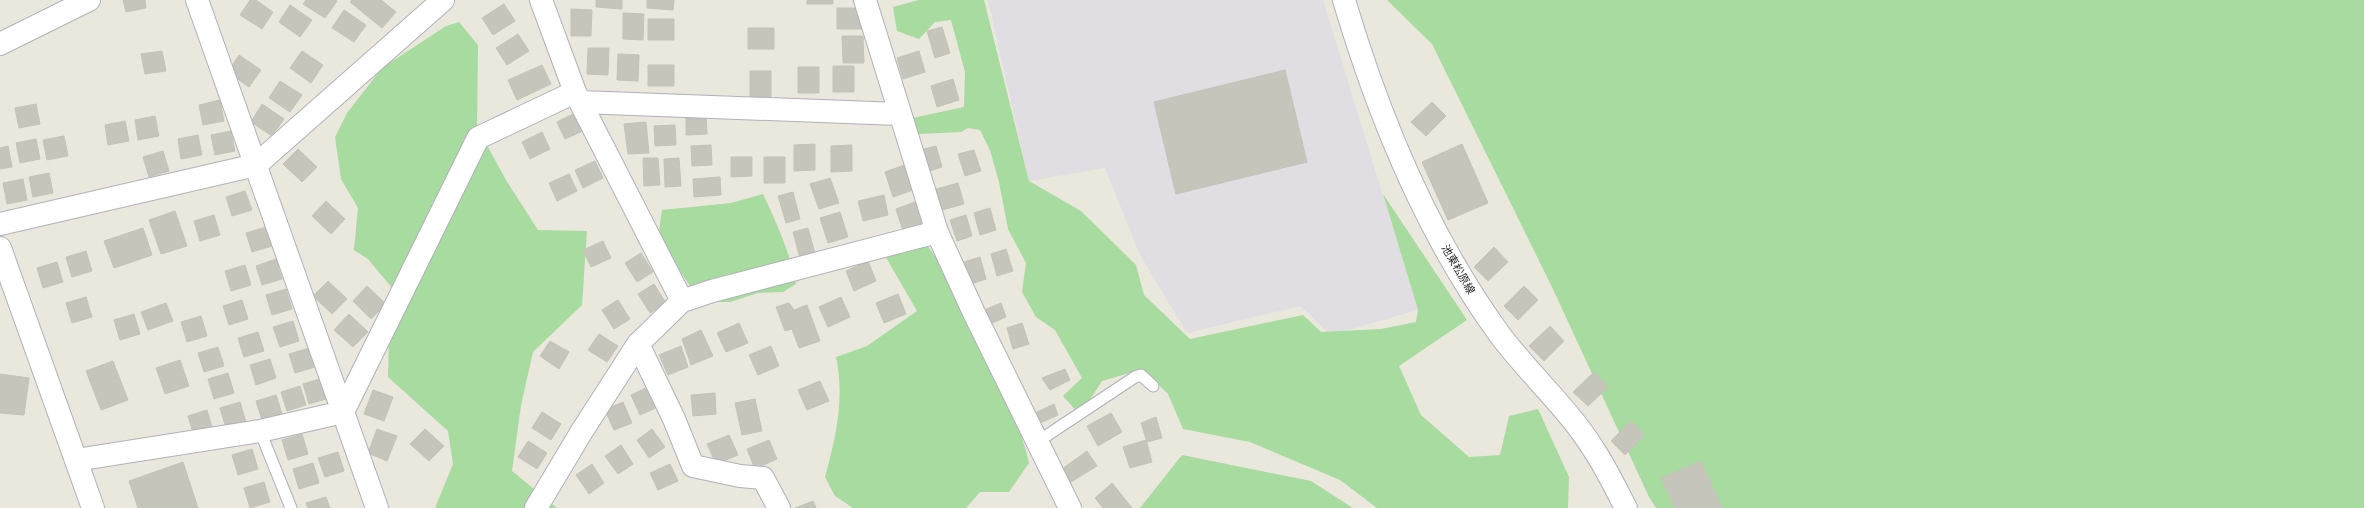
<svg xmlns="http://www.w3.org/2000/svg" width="2364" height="508" font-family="Barlow,'Noto Sans JP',sans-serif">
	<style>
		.industrial { fill: #e0dde3 }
		.green { fill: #a7db9f }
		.building { fill: #c6c5bb; stroke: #c5c3b7 }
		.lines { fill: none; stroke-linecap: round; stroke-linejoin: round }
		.service-casing { stroke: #b1b0bc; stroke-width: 13 }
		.minor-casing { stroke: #b1b0bc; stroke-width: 24 }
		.tertiary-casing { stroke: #b1b0bc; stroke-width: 24 }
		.secondary-casing { stroke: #b1b0bc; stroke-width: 24 }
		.service { stroke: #fff; stroke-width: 11 }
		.minor { stroke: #fff; stroke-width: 22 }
		.tertiary { stroke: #fff; stroke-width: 22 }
		.secondary { stroke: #fff; stroke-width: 22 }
		.labels { text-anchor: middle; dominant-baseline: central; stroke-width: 4; stroke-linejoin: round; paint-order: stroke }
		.street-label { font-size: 11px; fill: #292929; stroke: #fff }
	</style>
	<rect width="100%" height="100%" fill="#eae7dd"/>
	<path class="industrial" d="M988,0H1323L1418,310L1330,335L1301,306L1187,333L1140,255L1105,168L1029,181Z"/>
	<path class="green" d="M919,0H984L1029,181L1081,211L1136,265L1144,295L1190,339L1303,315L1321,332L1381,329L1416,322L1418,310L1383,194L1467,320L1399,366L1421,415L1469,457L1500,455L1509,416L1538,409L1569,477L1568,508H1377L1340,480L1250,442L1183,429L1168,394L1143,369L1102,381L1080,415L1063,396L1082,378L1055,330L1036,317L1022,292L1026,263L1008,229L999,182L990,150L980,130L968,128L961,132L919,134L908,119L964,107L965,72L951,20L935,22L919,39L897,31L893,7Z
		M1387,0H2364V508H1656L1649,497L1552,287L1432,44Z
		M459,22L478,45L477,127L506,180L538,230L587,231L582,305L533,352L521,405L512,471L557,508H435L453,464L448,431L388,377L389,338L403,301L368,259L354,250L358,208L341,179L335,137L347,113L382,68L446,26Z
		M763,194C777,224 790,252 796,284L783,292L758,293L730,302H711L697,296L658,239L662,210L731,203Z
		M927,245L940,263C973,328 1012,392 1029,463L1009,492H980L966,508H853L835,496L825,477C836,437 845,398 836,357L867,346L917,311L884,254Z
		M1182,455L1311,481L1353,508H1140Z"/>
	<path class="building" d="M123,0H145L146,8L126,12Z
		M250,0H256L273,12L262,29L240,15Z
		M306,0H335L337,1L325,18L303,4Z
		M352,0H381L396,12L382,28L350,2Z
		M596,0H622V9L596,7Z
		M647,0H674L673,10L647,8Z
		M807,0H833V4H807Z
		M504,4L515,21L493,35L482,18Z
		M290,5L312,20L300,37L279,22Z
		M837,8H863V29H837Z
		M571,9L592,10L591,36H571Z
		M344,10L366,25L354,42L332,28Z
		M623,13L644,14L643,40L623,39Z
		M648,19H674V40H648Z
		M942,27L950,53L935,58L927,31Z
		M748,28H774V49H748Z
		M518,34L529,51L507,65L496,48Z
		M842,36H863L864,63H843Z
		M588,48H609L608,75L587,74Z
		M162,51L166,71L145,74L141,54Z
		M302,51L323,65L311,83L290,68Z
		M919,51L925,72L903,79L897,58Z
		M618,54L639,55L638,81L617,80Z
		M239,55L261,70L249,87L228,72Z
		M542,65L551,84L517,100L508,80Z
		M648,65H674V86H648Z
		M833,66H854V92H833Z
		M798,67H819V93H798Z
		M1285,70L1307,162L1176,194L1154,102Z
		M750,71H771V97H750Z
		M953,79L959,100L937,107L931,86Z
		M280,81L302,95L290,112L269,98Z
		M220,100L224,121L203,125L199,105Z
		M1432,102L1446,116L1426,136L1411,122Z
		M36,104L40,124L19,128L15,108Z
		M262,104L284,119L272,136L251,122Z
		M577,112L585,130L565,139L557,122Z
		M706,115L707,134L686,135V116Z
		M155,116L159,136L138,140L135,120Z
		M125,121L129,141L108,145L105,125Z
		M646,122L649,153L628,154L624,124Z
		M675,125L676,145L655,146L654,126Z
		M231,131L235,151L215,155L211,135Z
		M542,132L550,149L530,159L522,142Z
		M198,135L202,155L181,159L178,139Z
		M64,136L68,156L47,160L43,140Z
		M36,139L40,159L20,163L16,143Z
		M815,144V170L794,171V145Z
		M1462,144L1488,203L1448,220L1422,162Z
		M711,145L712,165L692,166L691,146Z
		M852,145V171L831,172V146Z
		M8,146L12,167L0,169V148Z
		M936,146L942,167L927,172L920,150Z
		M298,149L317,167L302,182L283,164Z
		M974,150L981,171L965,176L958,154Z
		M163,151L169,171L149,177L143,157Z
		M731,157H752V176L731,177Z
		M764,157H785V183H764Z
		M643,158H658L660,185L644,186Z
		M679,158L681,186L665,187L664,159Z
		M595,161L603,178L583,188L575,170Z
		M904,165L913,190L893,197L885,172Z
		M49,173L53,193L33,197L29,177Z
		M569,174L577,191L557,201L549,183Z
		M720,177L721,195L694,197L693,179Z
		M830,178L839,203L819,209L810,184Z
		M23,179L27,200L7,204L3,183Z
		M958,183L964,204L942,210L936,189Z
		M245,191L252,210L232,216L226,197Z
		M793,192L800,219L786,223L778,196Z
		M884,195L888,215L863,221L858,201Z
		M326,201L345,219L331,234L312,216Z
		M915,202L924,227L904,234L896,209Z
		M990,208L996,230L980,235L974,213Z
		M175,211L187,246L161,254L149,220Z
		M840,212L848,237L828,243L820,218Z
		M214,215L220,235L200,241L194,221Z
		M966,215L972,236L957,241L950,220Z
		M266,227L272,246L252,252L246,233Z
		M143,228L152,255L114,268L104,241Z
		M808,228L815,254L800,258L793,232Z
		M603,241L611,258L591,267L583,250Z
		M1494,247L1508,262L1488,281L1474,267Z
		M1006,249L1013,271L997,276L991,254Z
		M86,251L92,271L72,277L66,257Z
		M641,253L653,272L637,282L625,263Z
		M980,257L986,279L971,284L964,262Z
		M276,259L282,279L262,285L256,266Z
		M868,261L876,281L854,291L846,271Z
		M57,262L63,282L43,288L37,268Z
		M245,265L251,285L231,291L225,271Z
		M328,281L347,299L332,314L313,296Z
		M654,284L666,303L650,313L638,294Z
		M367,286L386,304L371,319L353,301Z
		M1524,286L1538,300L1518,320L1504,306Z
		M286,289L292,309L272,315L266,295Z
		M898,294L906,314L884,323L876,303Z
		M86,297L92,317L72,323L66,303Z
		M841,297L850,317L828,327L819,307Z
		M242,300L248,319L229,325L223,306Z
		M618,300L630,319L614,329L602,310Z
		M166,303L173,321L148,330L141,312Z
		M789,303L794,310L807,305L820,341L799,348L792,329L785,331L776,307Z
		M1001,303L1006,317L990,324L984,310Z
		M134,314L140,334L120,340L114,320Z
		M349,314L368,332L353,347L334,330Z
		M201,316L207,336L187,342L181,322Z
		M293,321L299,341L280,347L273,327Z
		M739,323L748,343L726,352L717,333Z
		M1022,323L1029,344L1013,349L1007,328Z
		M1550,326L1564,341L1544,361L1529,346Z
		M701,330L713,356L691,365L682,339Z
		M258,332L264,351L244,357L238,338Z
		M599,334L618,346L607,362L588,350Z
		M550,341L569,352L559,369L540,356Z
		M681,346L688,367L668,375L659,355Z
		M771,346L779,366L758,375L749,355Z
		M218,347L224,366L204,372L198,353Z
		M309,348L315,367L295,373L289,354Z
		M270,359L276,378L256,385L250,365Z
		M180,360L189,386L165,394L156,368Z
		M113,361L128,400L101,410L86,371Z
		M1065,369L1070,380L1050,390L1042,378Z
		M1594,372L1608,387L1588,406L1573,392Z
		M228,373L234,393L214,399L208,379Z
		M0,374L29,378L24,415L0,413Z
		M323,378L329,398L309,404L303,384Z
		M820,381L829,401L807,410L798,390Z
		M300,386L306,405L287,411L281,392Z
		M648,387L658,407L640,415L631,395Z
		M373,390L393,397L384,421L364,414Z
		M715,393L716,414L693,416L691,395Z
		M276,395L282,414L262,420L256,401Z
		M755,399L762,431L742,435L735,403Z
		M240,402L246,422L226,428L220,408Z
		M623,402L632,423L614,430L605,410Z
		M1054,404L1058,415L1040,423L1035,413Z
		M207,410L213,430L194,436L188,416Z
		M542,412L561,424L551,440L532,428Z
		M1111,413L1122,432L1098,446L1087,426Z
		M1156,417L1162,438L1147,442L1141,423Z
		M1631,421L1645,435L1625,455L1611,441Z
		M377,429L397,436L387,461L368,453Z
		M425,429L444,446L429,461L410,444Z
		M652,429L665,447L649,458L637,440Z
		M302,434L308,454L288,460L282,440Z
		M729,435L738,455L716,464L707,444Z
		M769,440L777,459L755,469L747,449Z
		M1146,440L1152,462L1130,468L1123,447Z
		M528,441L547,453L537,469L518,457Z
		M621,445L633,464L618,474L605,456Z
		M252,449L258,469L238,475L232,455Z
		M1087,451L1097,466L1071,482L1062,469Z
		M338,452L344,471L325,477L318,458Z
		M1701,461L1722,508H1675L1661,478Z
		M183,462L198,508H138L129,481Z
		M313,463L319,483L299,489L293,469Z
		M592,464L604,483L589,494L576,475Z
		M670,464L678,481L658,490L650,473Z
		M264,482L270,502L250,508L244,488Z
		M1112,483L1132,508H1103L1095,498Z
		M326,497L330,508H308L306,503Z
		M813,501L816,508H795Z"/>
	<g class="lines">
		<g class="service-casing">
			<path id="service" d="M260,431L291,508
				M1037,442L1135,377L1141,375L1153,386"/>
		</g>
		<g class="minor-casing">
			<path id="minor" d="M197,0L377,508
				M541,0L575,92L682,301
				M865,0L937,232L974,313L1070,508
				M0,44L89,0
				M580,102L899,114
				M0,224L256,165L443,0
				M638,344L674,419L693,466L740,476L763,478L779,508
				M76,460L260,431L343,412L478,138L575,92
				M536,508L582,431L638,344L682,301L712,291L937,232"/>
		</g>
		<g class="tertiary-casing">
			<path id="tertiary" d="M0,248L93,508"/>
		</g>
		<g class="secondary-casing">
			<path id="secondary" d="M1344,0C1379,118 1427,235 1500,335C1530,375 1568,408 1594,450C1606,468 1616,489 1626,508"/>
		</g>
		<use href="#service" class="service"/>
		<use href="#minor" class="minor"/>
		<use href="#tertiary" class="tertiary"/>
		<use href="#secondary" class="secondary"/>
	</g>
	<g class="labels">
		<g class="street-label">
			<text transform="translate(1459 269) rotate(60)">池東松原線</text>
		</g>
	</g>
</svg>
